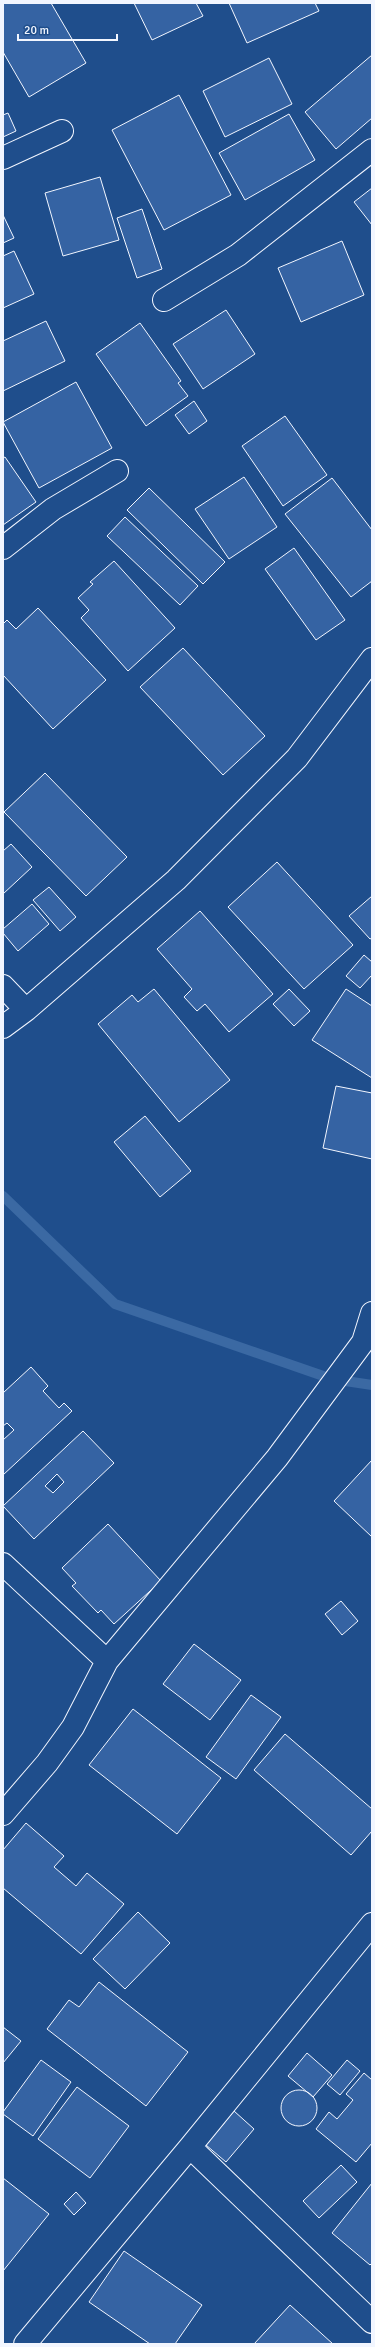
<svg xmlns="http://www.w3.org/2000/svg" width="375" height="2347" font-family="Signika,sans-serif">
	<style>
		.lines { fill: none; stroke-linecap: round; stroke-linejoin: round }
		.stream { stroke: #3b69a3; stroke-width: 10 }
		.building { fill: #3563a3; stroke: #f2f6ff; fill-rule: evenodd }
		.minor-casing { stroke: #f2f6ff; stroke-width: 24 }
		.minor { stroke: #1f4e8c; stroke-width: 22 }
	</style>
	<rect width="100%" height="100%" fill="#1f4e8c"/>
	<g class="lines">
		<path class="stream" d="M3,1196L115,1304L332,1379L372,1385"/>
	</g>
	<path class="building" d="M3,3H51L86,63L29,97L3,52Z
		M134,3H196L203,16L152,40Z
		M229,3H315L319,11L247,43Z
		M372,55V118L336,149L305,112Z
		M269,58L292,104L225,137L203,91Z
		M179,95L231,195L164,230L112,130Z
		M8,113L16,131L3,137V115Z
		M289,114L315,160L245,200L219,153Z
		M100,177L119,240L63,256L45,193Z
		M372,188V225L354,202Z
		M142,209L162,269L137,278L117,218Z
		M3,215L14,238L3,243Z
		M342,241L364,295L301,322L278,268Z
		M14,251L34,294L3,308V256Z
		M226,310L255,354L203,389L173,344Z
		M46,321L65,361L3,391V341Z
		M140,323L181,381L178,383L188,396L146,426L96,354Z
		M76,382L112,448L39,488L3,422Z
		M194,401L207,421L189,434L175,415Z
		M285,416L327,475L283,506L242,446Z
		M5,457L36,502L3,525V458Z
		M244,477L277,527L229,559L195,509Z
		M332,478L372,530V581L351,597L285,514Z
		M149,488L225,562L203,584L127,510Z
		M125,517L198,586L180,605L107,536Z
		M294,548L345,620L316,640L265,569Z
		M114,561L175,628L128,671L81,618L89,610L78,598L93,584L90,582Z
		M38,608L106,680L53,729L3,675V624L7,620L16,629Z
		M183,648L265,736L223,775L140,687Z
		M45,773L127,857L86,896L4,812Z
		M11,844L32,867L3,894V851Z
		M277,862L353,945L304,989L228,907Z
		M49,887L76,917L60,931L33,900Z
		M372,896V938L370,939L349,916Z
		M32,904L49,924L18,951L3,933V929Z
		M200,911L273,994L229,1032L205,1004L197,1011L184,997L192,989L157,949Z
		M364,955L372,962V975L360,988L346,976Z
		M154,989L230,1080L179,1122L98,1024L132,995L138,1002Z
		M289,989L310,1011L294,1026L273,1004Z
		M346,989L372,1006V1078L312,1040Z
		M336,1086L372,1093V1159L323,1148Z
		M145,1116L191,1171L160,1197L114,1142Z
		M31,1367L48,1386L43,1391L59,1408L64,1403L72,1411L3,1475V1440L14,1430L7,1423L3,1426V1393Z
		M83,1431L114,1463L34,1539L3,1506ZM57,1474L64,1482L53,1493L45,1486Z
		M372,1460V1537L334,1501Z
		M108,1524L161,1581L114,1624L101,1610L98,1613L72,1586L76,1583L62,1568Z
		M341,1601L358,1621L342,1635L325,1614Z
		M194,1644L241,1680L210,1720L163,1684Z
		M251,1695L281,1717L236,1779L206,1757Z
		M133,1709L221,1778L177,1834L89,1765Z
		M285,1734L372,1809V1831L351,1855L254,1770Z
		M26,1823L64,1856L54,1867L76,1886L87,1873L124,1904L81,1954L3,1888V1850Z
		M138,1912L170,1943L125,1989L93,1959Z
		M99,1982L188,2052L146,2106L47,2029L69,2000L79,2007Z
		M3,2027L21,2041L3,2063Z
		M307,2053L332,2075L313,2097L288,2076Z
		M41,2060L71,2082L33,2136L3,2114V2112Z
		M347,2060L360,2071L340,2095L327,2084Z
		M364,2073L372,2080V2143L356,2162L316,2129L329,2112L337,2119L353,2100L346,2094Z
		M77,2087L129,2126L90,2178L38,2139Z
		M281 2108a18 18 0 1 1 36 0a18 18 0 1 1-36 0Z
		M234,2111L254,2129L226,2162L206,2145Z
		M341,2165L357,2182L319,2218L303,2201Z
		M3,2178L49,2214L3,2271Z
		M372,2183V2263L370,2265L332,2233Z
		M76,2192L86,2203L74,2215L64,2204Z
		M124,2251L202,2305L175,2344H150L89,2302Z
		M290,2305L333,2344H254Z"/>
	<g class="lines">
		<g class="minor-casing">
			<path id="minor" d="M3,158L62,131
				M164,300L238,255L372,150
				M3,548L53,509L117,471
				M3,986L26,1010
				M3,1027L26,1010L176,880L297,758L372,659
				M3,1564L107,1661
				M3,1814L47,1763L73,1727L107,1661L277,1458L363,1342L372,1313
				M190,2147L372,2322
				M25,2344L190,2147L372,1924"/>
		</g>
		<use href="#minor" class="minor"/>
	</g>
	<rect width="375" height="2347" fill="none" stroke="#f2f6ff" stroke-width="8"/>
	<path d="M18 34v6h99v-6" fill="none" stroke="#f2f6ff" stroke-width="2"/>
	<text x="24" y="34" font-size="12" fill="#f2f6ff" stroke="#1f4e8c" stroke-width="3" paint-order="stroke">20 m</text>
</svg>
